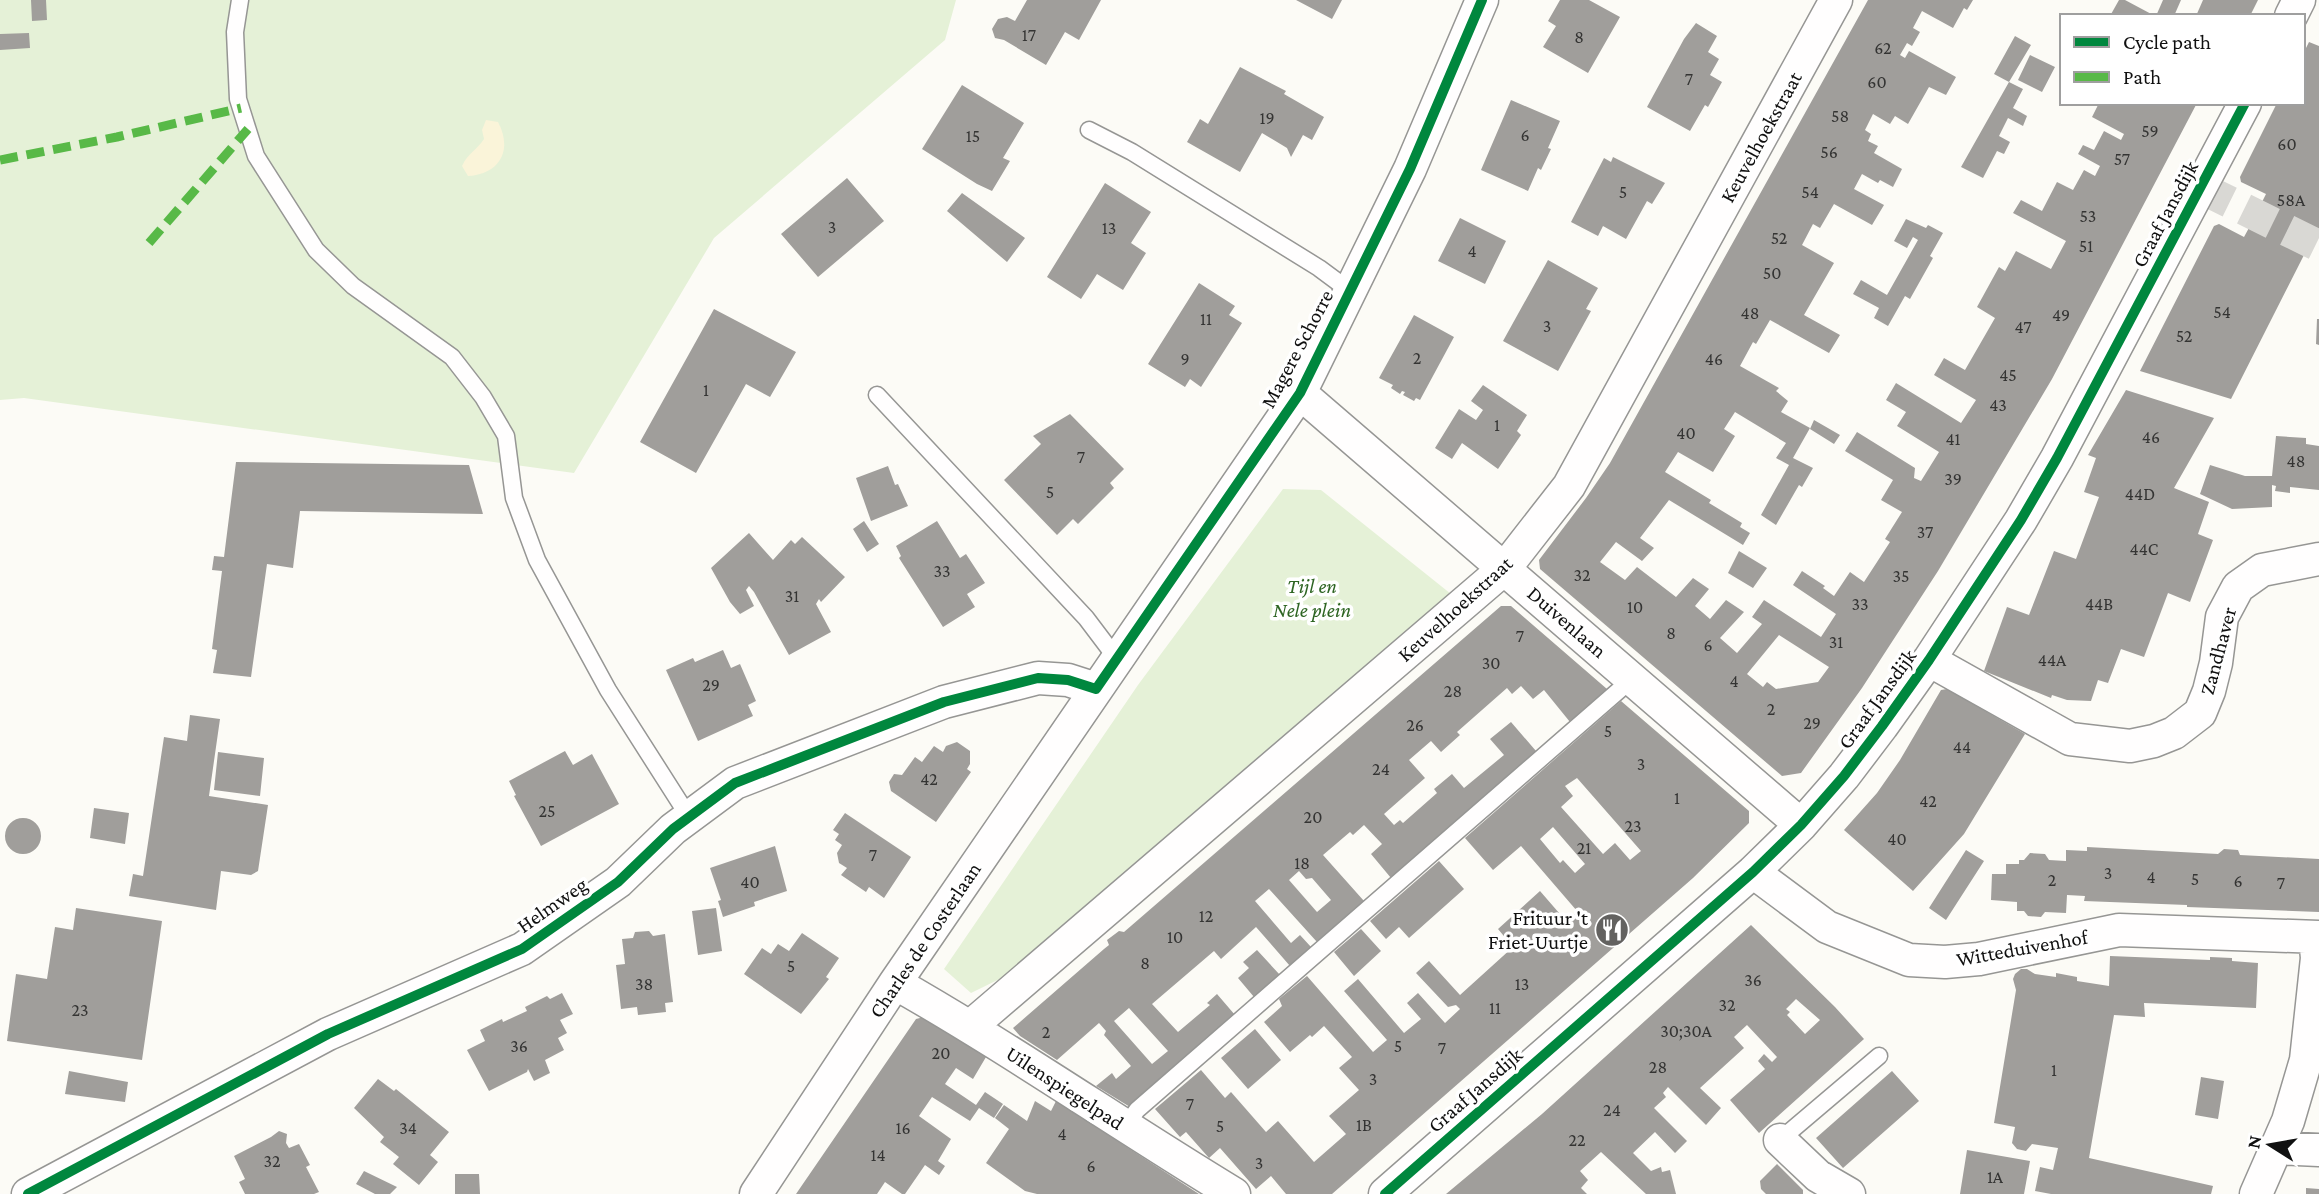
<svg xmlns="http://www.w3.org/2000/svg" width="2319" height="1194" font-family="'Crimson Pro',serif">
	<style>
		.green { fill: #e5f1d7 }
		.sand { fill: #faf4d9 }
		.building { fill: #a09e9b; fill-rule: evenodd }
		.lines { fill: none; stroke-linecap: round; stroke-linejoin: round }
		.street-tunnel { stroke: #d9d8d4; stroke-width: 32; stroke-dasharray: 32 16; stroke-linecap: butt }
		.lane-casing { stroke: #969694; stroke-width: 19 }
		.street-casing { stroke: #969694; stroke-width: 35 }
		.lane { stroke: #fffefe; stroke-width: 16 }
		.street { stroke: #fffefe; stroke-width: 32 }
		.quiet { stroke: #58b947; stroke-width: 9; stroke-dasharray: 18 9; stroke-linecap: butt }
		.cycleway-casing { stroke: #fff; stroke-width: 15 }
		.cycleway { stroke: #00873e; stroke-width: 10 }
		.labels { text-anchor: middle; dominant-baseline: central; stroke-width: 7; stroke-linejoin: round; paint-order: stroke }
		.number-label { font-size: 18px; fill: #343433 }
		.street-label { font-size: 21px; fill: #101010; stroke: #fff }
		.park-label { font-size: 21px; font-style: italic; fill: #2e6523; stroke: #fff }
		.poi-label { font-size: 21px; fill: #101010; stroke: #fff; text-anchor: end }
	</style>
	<rect width="100%" height="100%" fill="#fcfbf6"/>
	<path class="green" d="M0,0H956L945,40L714,238L574,473L24,398L0,400Z
		M1283,489L1321,490L1451,594L1018,970L971,993L944,969L1138,685Z"/>
	<path class="sand" d="M486,120L498,122C513,150 500,174 468,176L462,166C468,153 477,150 484,139L482,130Z"/>
	<path class="building" d="M31,0H46L47,20L32,21Z
		M1027,0H1101L1079,40L1065,32L1046,65L1004,40L995,38L992,29L998,19L1007,17L1015,21Z
		M1296,0H1342L1332,19Z
		M1560,0H1589L1620,17L1588,73L1543,47L1556,26L1548,21Z
		M1868,0H1973L1967,10L1964,8L1953,28L1922,11L1913,28L1920,32L1912,46L1907,43L1900,55L1905,58L1909,51L1956,77L1946,95L1929,87L1908,124L1895,116L1890,124L1873,114L1865,130L1871,134L1868,141L1878,146L1874,153L1902,169L1893,187L1880,180L1878,183L1862,174L1854,189L1884,205L1872,225L1834,204L1820,228L1813,224L1802,245L1834,263L1804,315L1840,335L1829,353L1770,320L1756,344L1753,342L1740,366L1779,388L1776,391L1788,401L1781,412L1810,428L1793,458L1813,468L1802,487L1799,485L1776,525L1761,515L1789,465L1776,458L1786,443L1735,412L1724,429L1735,436L1713,472L1678,452L1665,472L1711,500L1709,503L1742,523L1740,527L1750,533L1743,545L1669,500L1640,538L1654,548L1642,561L1616,542L1600,562L1625,580L1637,567L1676,597L1693,578L1709,589L1695,606L1710,619L1726,600L1744,612L1720,638L1737,653L1762,624L1752,617L1764,600L1821,637L1836,614L1793,585L1802,571L1825,586L1823,588L1834,596L1850,572L1864,582L1890,542L1885,539L1902,512L1881,500L1893,480L1845,451L1857,432L1915,468L1914,478L1921,481L1939,452L1897,426L1906,412L1886,400L1896,383L1961,423L1976,400L1934,375L1944,358L1965,370L1995,318L1977,307L1999,267L2005,271L2016,251L2051,269L2066,241L2013,213L2021,200L2042,211L2057,182L2073,190L2084,170L2095,176L2100,166L2078,154L2083,145L2094,150L2104,131L2121,140L2124,134L2092,117L2099,103H2197L2052,379L1938,571L1862,688L1801,773L1782,776L1540,569L1539,560L1586,498L1610,463ZM1779,635L1829,667L1818,682L1776,689L1767,682L1763,687L1747,674Z
		M2119,0H2125L2155,16H2110Z
		M2163,0H2181L2174,16H2156Z
		M2203,0H2258L2250,16H2196Z
		M1696,23L1717,36L1708,52L1719,59L1710,75L1722,82L1708,107L1705,105L1690,131L1647,107L1684,39Z
		M29,33L30,48L0,50V34Z
		M2015,36L2031,45L2009,82L1994,74Z
		M2309,42L2319,46V228L2316,234L2297,224L2286,245L2304,255L2231,399L2140,371L2214,226L2219,224L2244,237L2250,226L2266,194L2241,182L2240,177L2277,103H2303V54Z
		M2030,55L2055,67L2042,92L2018,80Z
		M1240,67L1286,91L1284,94L1324,117L1312,140L1303,135L1291,157L1287,148L1262,133L1240,172L1187,142L1200,119L1208,124Z
		M2009,82L2023,89L2013,108L2027,116L2023,126L2008,118L1999,136L2010,142L2004,154L1997,151L1983,178L1961,167Z
		M962,85L1024,123L1003,158L1010,161L992,191L977,184L922,149Z
		M1511,100L1560,121L1548,148L1551,149L1541,170L1538,168L1528,191L1481,170Z
		M1613,157L1665,183L1652,204L1647,201L1626,239L1603,226L1598,236L1571,222L1604,158L1611,162Z
		M847,178L884,221L818,277L781,234Z
		M1105,183L1151,212L1131,243L1146,253L1123,290L1097,274L1081,299L1047,277Z
		M962,193L1025,238L1007,262L947,211Z
		M1460,218L1506,241L1485,284L1438,261Z
		M1906,219L1926,228L1928,225L1943,233L1930,256L1933,258L1910,299L1905,296L1888,326L1874,318L1879,308L1853,294L1861,280L1887,295L1918,240L1913,237L1907,248L1894,241Z
		M1548,260L1598,288L1586,309L1591,311L1558,371L1503,341Z
		M1199,283L1235,306L1229,315L1242,323L1201,387L1190,379L1185,387L1148,364Z
		M714,309L796,352L770,397L746,384L696,473L640,442Z
		M1414,315L1454,337L1420,400L1416,398L1414,401L1403,395L1405,392L1402,391L1400,394L1391,388L1393,385L1379,378Z
		M2317,319H2319V345L2316,344Z
		M1483,385L1527,415L1517,431L1521,435L1498,469L1462,443L1452,459L1435,448L1459,409L1476,420L1483,410L1471,401Z
		M2126,390L2214,418L2174,488L2209,502L2198,534L2213,540L2190,602L2168,593L2144,657L2121,649L2108,683L2098,680L2091,701L2067,700L2052,695L2051,698L1984,671L2007,607L2029,615L2054,551L2076,559L2099,497L2084,492L2096,458L2088,455Z
		M1070,414L1124,469L1110,483L1114,488L1078,524L1073,519L1057,535L1004,480L1041,444L1033,436Z
		M1814,420L1840,435L1834,444L1810,429Z
		M2276,436L2306,438V444L2319,446V490L2290,487V493L2275,491L2276,486L2272,485V507L2232,509L2200,494L2210,465L2245,476H2272Z
		M236,462L469,465L483,514L300,511L293,568L267,564L251,677L213,673L217,650L212,649L222,571L212,570L214,556L224,557Z
		M888,466L895,485L898,484L908,506L871,521L856,478Z
		M864,521L879,544L867,552L853,529Z
		M937,521L960,558L966,554L985,583L967,594L975,607L943,627L899,558L901,556L896,546Z
		M749,533L773,560L791,540L795,544L802,537L845,577L821,602L819,599L816,604L831,632L789,655L754,592L749,586L746,590L754,606L740,614L730,602L711,568Z
		M1739,551L1767,568L1753,588L1728,573Z
		M1501,606H1511L1607,689L1570,722L1544,690L1533,699L1521,686L1512,694L1507,688L1457,732L1460,735L1441,752L1431,741L1409,760L1425,778L1384,814L1394,825L1400,820L1403,823L1437,793L1434,789L1452,774L1464,788L1504,755L1490,739L1511,722L1536,751L1391,878L1371,854L1382,844L1364,825L1353,835L1350,832L1323,855L1364,901L1317,942L1269,889L1255,901L1291,943L1300,935L1311,947L1290,966L1256,927L1221,959L1214,951L1152,1004L1178,1032L1210,1005L1207,1003L1217,994L1235,1015L1130,1107L1096,1086L1112,1073L1116,1079L1131,1066L1104,1035L1106,1031L1099,1023L1057,1060L1020,1036L1013,1028L1104,949L1109,945L1107,940L1119,931L1124,932ZM1299,871L1306,879L1312,878L1331,900L1317,912L1289,880ZM1129,1008L1168,1051L1152,1064L1114,1021Z
		M723,650L731,668L740,664L756,701L748,705L753,716L698,741L666,670L693,658L695,662Z
		M1947,689L2025,734L1964,834L1913,891L1844,830L1877,793L1900,760L1941,690Z
		M1621,701L1749,811V823L1693,878L1332,1194H1286L1271,1176L1256,1189L1220,1148L1209,1158L1186,1132L1180,1137L1155,1109L1201,1070L1225,1098L1231,1092L1266,1132L1278,1121L1314,1162L1346,1134L1329,1116L1359,1090L1339,1068L1352,1057L1324,1026L1312,1037L1310,1035L1290,1052L1264,1022L1282,1006L1279,999L1307,976L1373,1052L1387,1040L1344,991L1358,979L1404,1033L1421,1019L1407,1003L1418,993L1445,1023L1460,1009L1456,1005L1448,1007L1416,973L1429,961L1460,995L1513,947L1498,929L1540,891L1566,921L1577,911L1521,846L1493,870L1465,838ZM1577,778L1641,851L1630,860L1615,843L1603,854L1561,807L1573,796L1565,786ZM1553,827L1585,864L1575,873L1563,860L1560,863L1540,839Z
		M190,715L220,719L209,796L268,805L258,871L251,875L221,871L216,910L129,896L133,874L143,876L164,737L187,741Z
		M957,742L970,751V764L967,769L971,772L936,822L891,791L889,782L894,774L902,775L915,757L922,762L934,746L943,752L946,746Z
		M565,751L573,765L592,754L619,804L541,846L514,796L516,795L509,781Z
		M218,752L264,758L260,796L214,790Z
		M94,808L129,813L125,844L90,838Z
		M845,813L911,857L884,898L869,887L866,892L841,875L847,868L839,863L837,853L842,845L835,840L839,834L833,830Z
		M5 836a18 18 0 1 1 36 0a18 18 0 1 1-36 0Z
		M775,846L787,891L754,902L755,906L723,917L718,901L721,900L710,868Z
		M2087,847L2218,854L2224,849L2238,850L2240,855L2319,859V912L2187,907V905L2084,901L2085,896L2067,895L2066,913L2045,912L2041,917L2028,916L2024,911H2017V902L1991,900L1992,874H2006V864H2019V860H2024L2030,853L2045,854L2049,860L2066,861V850L2087,851Z
		M1966,850L1984,861L1946,920L1929,908Z
		M1439,861L1464,889L1409,938L1399,927L1386,939L1370,921Z
		M76,908L162,921L142,1060L7,1041L16,974L47,979L55,927L73,930Z
		M716,908L722,951L698,955L692,911Z
		M1751,925L1835,1007L1864,1039L1759,1133L1730,1100L1765,1069L1758,1061L1764,1054L1772,1062L1777,1057L1747,1025L1734,1037L1744,1048L1700,1088L1721,1108L1706,1125L1668,1087L1663,1093L1666,1097L1654,1108L1687,1141L1675,1153L1655,1132L1633,1153L1651,1171L1661,1167L1662,1172L1670,1170L1676,1194H1646L1601,1152L1580,1171L1588,1180L1581,1188L1587,1194H1446L1542,1114ZM1796,999L1820,1020L1805,1034L1787,1015L1790,1012L1786,1009Z
		M1361,929L1381,951L1354,976L1334,952Z
		M649,931L653,936L665,934L673,1002L665,1003L666,1012L638,1015L637,1007L621,1009L616,965L625,964L622,939L633,938L635,932Z
		M802,933L839,958L826,977L829,979L801,1014L744,974L762,948L771,954L778,944L789,951Z
		M1257,950L1280,975L1254,997L1238,978L1249,968L1243,962Z
		M2110,956L2210,960V957L2232,958V961L2258,963L2256,1008L2144,1003L2145,1017L2114,1015L2089,1158L2213,1186L2211,1194H2051L2035,1191L2040,1167L2053,1170L2058,1148L2032,1144L2026,1151L2017,1149L2012,1143L2015,1127L1994,1123L2016,990L2013,979L2015,974L2021,969H2027L2035,974L2056,977V973L2077,977V981L2109,986Z
		M562,993L573,1014L560,1020L567,1033L558,1038L564,1050L545,1060L550,1073L534,1081L528,1069L527,1072L489,1091L467,1050L485,1041L480,1030L502,1019L503,1022L527,1011L525,1007L547,996L550,999Z
		M924,1017L986,1057L973,1079L956,1068L945,1084L976,1105L985,1092L1003,1104L994,1118L979,1108L970,1121L932,1097L919,1116L951,1139L938,1161L945,1166L939,1175L925,1165L905,1194H902L885,1182L877,1194H796L916,1019Z
		M1255,1029L1281,1060L1248,1089L1221,1058Z
		M69,1071L128,1082L125,1102L65,1094Z
		M1892,1071L1919,1101L1843,1168L1816,1138Z
		M2201,1077L2224,1081L2218,1119L2195,1115Z
		M378,1079L394,1091L396,1089L449,1132L430,1155L438,1162L419,1185L393,1164L399,1157L380,1142L384,1137L354,1108Z
		M1035,1101L1051,1111L1056,1101L1199,1194H1037L1025,1191L986,1163L1009,1129L995,1118L1004,1105L1027,1121Z
		M279,1131L287,1134L286,1143L289,1148L299,1144L310,1165L306,1167L319,1192L314,1194H245L239,1182L245,1179L234,1156L271,1137Z
		M1967,1150L2030,1161L2024,1194H1960Z
		M1777,1164L1803,1190V1194H1766L1761,1189L1760,1181Z
		M364,1171L397,1187L390,1194H375L356,1184Z
		M455,1174H479L480,1194H455Z
		M2306,1188L2319,1189V1194H2306Z"/>
	<g class="lines">
		<path class="street-tunnel" d="M2201,188L2319,246"/>
		<g class="lane-casing">
			<path id="lane" d="M240,0L235,32L238,99L256,156L316,250L353,286L452,357L483,397L506,436L514,498L537,560L608,690L689,817
				M1089,130L1132,152L1319,268L1350,291
				M877,395L1086,618L1117,659
				M1125,1127L1137,1110L1632,679
				M1780,1140L1879,1056"/>
		</g>
		<g class="street-casing">
			<path id="street" d="M2291,16L2299,0
				M1300,393L1801,825
				M1929,660L2070,739L2130,746L2154,741L2174,733L2200,713L2209,691L2216,663L2222,617L2238,587L2262,570L2319,559
				M1753,872L1827,927L1909,960L1945,962L1979,959L2119,930L2319,937
				M895,983C1011,1049 1120,1125 1234,1194
				M971,1026L1505,568L1569,486L1836,0
				M1780,1140L1818,1176L1849,1194
				M2276,1148L2319,1150
				M28,1194L328,1034L522,949L618,882L673,829L735,783L944,702L1038,678L1068,680L1096,689
				M756,1194L895,983L1300,393L1410,169L1482,0
				M1385,1194L1753,872L1801,825L1844,776L1882,726L1929,660L2021,520L2057,458L2245,103
				M2256,1194L2288,1121L2306,1060L2317,958L2315,937"/>
		</g>
		<use href="#lane" class="lane"/>
		<use href="#street" class="street"/>
		<path class="quiet" d="M0,160L117,137L241,108
			M149,243L248,129"/>
		<g class="cycleway-casing">
			<path id="cycleway" d="M28,1194L328,1034L522,949L618,882L673,829L735,783L944,702L1038,678L1068,680L1096,689L1300,393L1410,169L1482,0
				M1385,1194L1753,872L1801,825L1844,776L1882,726L1929,660L2021,520L2057,458L2245,103"/>
		</g>
		<use href="#cycleway" class="cycleway"/>
	</g>
	<defs>
		<g id="restaurant-disc" transform="scale(1.75)"><circle r="9.5" fill="#636260" stroke="#fff"/><path d="M-5-6h1v4h1v-4h1v4h1v-4h1v5L-1.5 .5V6h-2V.5L-5-1ZM5-6V6H3V1.5H1.5Q1.5-4 5-6Z" fill="#fff"/></g>
	</defs>
	<g fill-rule="evenodd">
		<use href="#restaurant-disc" x="1612" y="930"/>
	</g>
	<g class="labels">
		<g class="number-label">
			<text x="1029" y="35">17</text>
			<text x="1579" y="37">8</text>
			<text x="1883" y="48">62</text>
			<text x="1689" y="79">7</text>
			<text x="1877" y="82">60</text>
			<text x="1840" y="116">58</text>
			<text x="1267" y="118">19</text>
			<text x="2150" y="131">59</text>
			<text x="1525" y="135">6</text>
			<text x="973" y="136">15</text>
			<text x="2287" y="144">60</text>
			<text x="1829" y="152">56</text>
			<text x="2122" y="159">57</text>
			<text x="1623" y="192">5</text>
			<text x="1810" y="192">54</text>
			<text x="2291" y="200">58A</text>
			<text x="2088" y="216">53</text>
			<text x="832" y="227">3</text>
			<text x="1109" y="228">13</text>
			<text x="1779" y="238">52</text>
			<text x="2086" y="246">51</text>
			<text x="1472" y="251">4</text>
			<text x="1772" y="273">50</text>
			<text x="2222" y="312">54</text>
			<text x="1750" y="313">48</text>
			<text x="2061" y="315">49</text>
			<text x="1206" y="319">11</text>
			<text x="1547" y="326">3</text>
			<text x="2023" y="327">47</text>
			<text x="2184" y="336">52</text>
			<text x="1417" y="358">2</text>
			<text x="1185" y="359">9</text>
			<text x="1714" y="359">46</text>
			<text x="2008" y="375">45</text>
			<text x="706" y="390">1</text>
			<text x="1998" y="405">43</text>
			<text x="1497" y="425">1</text>
			<text x="1686" y="433">40</text>
			<text x="2151" y="437">46</text>
			<text x="1953" y="439">41</text>
			<text x="1081" y="457">7</text>
			<text x="2296" y="461">48</text>
			<text x="1953" y="479">39</text>
			<text x="1050" y="492">5</text>
			<text x="2140" y="494">44D</text>
			<text x="1925" y="532">37</text>
			<text x="2144" y="549">44C</text>
			<text x="942" y="571">33</text>
			<text x="1582" y="575">32</text>
			<text x="1901" y="576">35</text>
			<text x="792" y="596">31</text>
			<text x="1860" y="604">33</text>
			<text x="2099" y="604">44B</text>
			<text x="1635" y="607">10</text>
			<text x="1671" y="633">8</text>
			<text x="1520" y="636">7</text>
			<text x="1836" y="642">31</text>
			<text x="1708" y="645">6</text>
			<text x="2052" y="660">44A</text>
			<text x="1491" y="663">30</text>
			<text x="1734" y="681">4</text>
			<text x="711" y="685">29</text>
			<text x="1453" y="691">28</text>
			<text x="1771" y="709">2</text>
			<text x="1812" y="723">29</text>
			<text x="1415" y="725">26</text>
			<text x="1608" y="731">5</text>
			<text x="1962" y="747">44</text>
			<text x="1641" y="764">3</text>
			<text x="1381" y="769">24</text>
			<text x="929" y="779">42</text>
			<text x="1677" y="798">1</text>
			<text x="1928" y="801">42</text>
			<text x="547" y="811">25</text>
			<text x="1313" y="817">20</text>
			<text x="1633" y="826">23</text>
			<text x="1897" y="839">40</text>
			<text x="1584" y="848">21</text>
			<text x="873" y="855">7</text>
			<text x="1302" y="863">18</text>
			<text x="2108" y="873">3</text>
			<text x="2151" y="877">4</text>
			<text x="2195" y="879">5</text>
			<text x="2052" y="880">2</text>
			<text x="2238" y="881">6</text>
			<text x="750" y="882">40</text>
			<text x="2281" y="883">7</text>
			<text x="1206" y="916">12</text>
			<text x="1175" y="937">10</text>
			<text x="1145" y="963">8</text>
			<text x="791" y="966">5</text>
			<text x="1753" y="980">36</text>
			<text x="644" y="984">38</text>
			<text x="1522" y="984">13</text>
			<text x="1727" y="1005">32</text>
			<text x="1495" y="1008">11</text>
			<text x="80" y="1010">23</text>
			<text x="1686" y="1031">30;30A</text>
			<text x="1046" y="1032">2</text>
			<text x="519" y="1046">36</text>
			<text x="1398" y="1046">5</text>
			<text x="1442" y="1048">7</text>
			<text x="941" y="1053">20</text>
			<text x="1658" y="1067">28</text>
			<text x="2054" y="1070">1</text>
			<text x="1373" y="1079">3</text>
			<text x="1190" y="1104">7</text>
			<text x="1612" y="1110">24</text>
			<text x="1364" y="1125">1B</text>
			<text x="1220" y="1126">5</text>
			<text x="408" y="1128">34</text>
			<text x="903" y="1128">16</text>
			<text x="1062" y="1134">4</text>
			<text x="1577" y="1140">22</text>
			<text x="878" y="1155">14</text>
			<text x="272" y="1161">32</text>
			<text x="1259" y="1163">3</text>
			<text x="1091" y="1166">6</text>
			<text x="1995" y="1177">1A</text>
		</g>
		<g class="street-label">
			<text transform="translate(1761 137) rotate(-61)">Keuvelhoekstraat</text>
			<text transform="translate(2165 214) rotate(-62)">Graaf Jansdijk</text>
			<text transform="translate(1297 349) rotate(-62)">Magere Schorre</text>
			<text transform="translate(1455 609) rotate(-42)">Keuvelhoekstraat</text>
			<text transform="translate(1567 622) rotate(41)">Duivenlaan</text>
			<text transform="translate(2218 651) rotate(-75)">Zandhaver</text>
			<text transform="translate(1877 699) rotate(-54)">Graaf Jansdijk</text>
			<text transform="translate(552 905) rotate(-35)">Helmweg</text>
			<text transform="translate(925 940) rotate(-56)">Charles de Costerlaan</text>
			<text transform="translate(2022 948) rotate(-10)">Witteduivenhof</text>
			<text transform="translate(1065 1088) rotate(33)">Uilenspiegelpad</text>
			<text transform="translate(1475 1090) rotate(-41)">Graaf Jansdijk</text>
		</g>
		<g class="park-label">
			<text x="1312" y="586">Tijl en<tspan x="1312" dy="24">Nele plein</tspan></text>
		</g>
		<g class="poi-label">
			<text x="1588" y="918">Frituur 't<tspan x="1588" dy="24">Friet-Uurtje</tspan></text>
		</g>
	</g>
	<rect x="2060" y="14" width="245" height="91" fill="#ffffff" stroke="#9f9f9f" stroke-width="2"/>
	<rect x="2074" y="37" width="35" height="10" fill="#00873e" stroke="#9f9f9f" stroke-width="2"/>
	<text x="2123" y="49" font-size="21" fill="#101010">Cycle path</text>
	<rect x="2074" y="72" width="35" height="10" fill="#58b947" stroke="#9f9f9f" stroke-width="2"/>
	<text x="2123" y="84" font-size="21" fill="#101010">Path</text>
	<g transform="translate(2270 1145) rotate(281)" stroke="#ffffff" stroke-width="5" paint-order="stroke">
	<path d="M0-5L12 26L0 18L-12 26Z" fill="#101010"/>
	<text y="-10" font-size="19" font-weight="bold" text-anchor="middle" fill="#101010">N</text>
	</g>
</svg>
